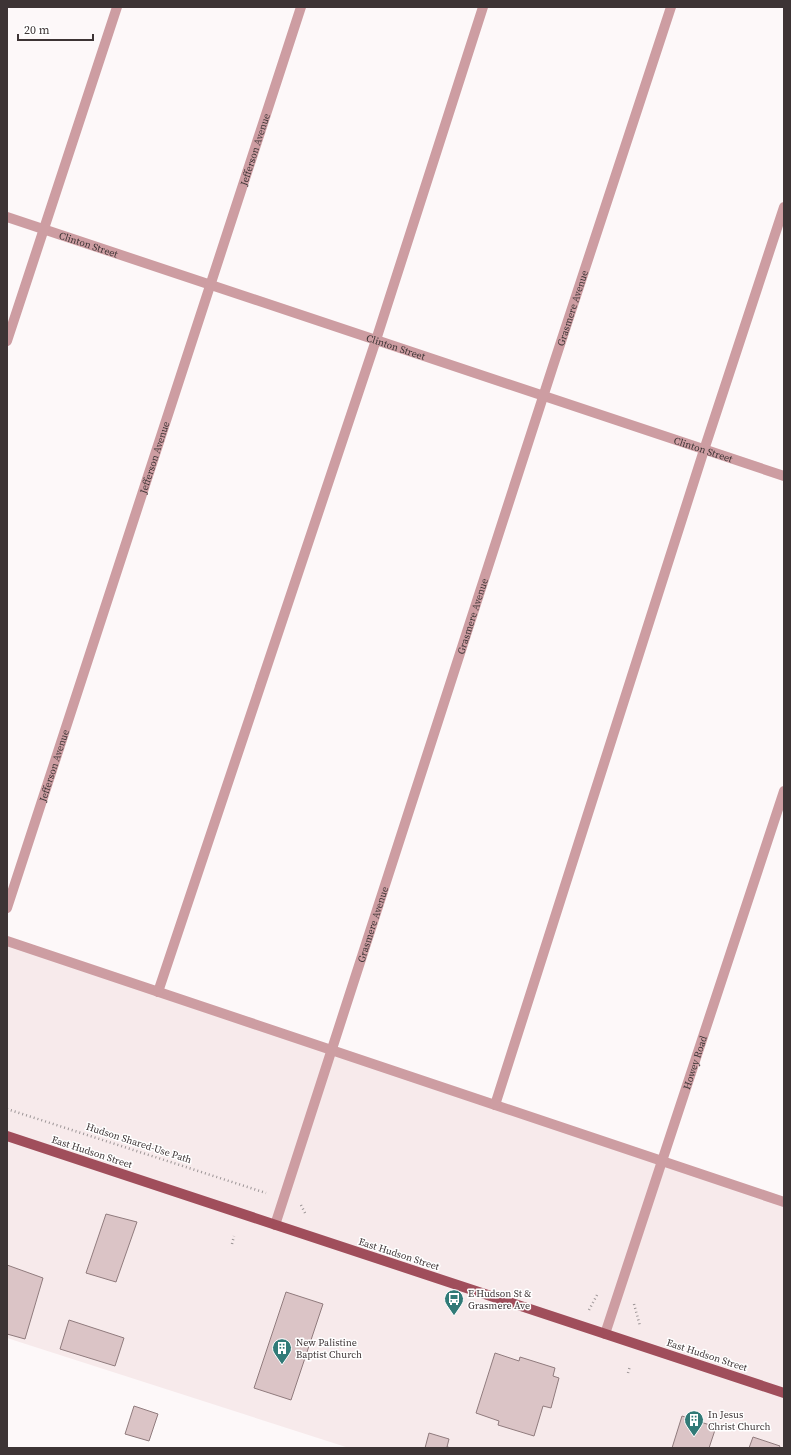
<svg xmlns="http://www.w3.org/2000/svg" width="791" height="1455" font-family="'Source Serif 4',serif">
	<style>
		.built { fill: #f7eaeb }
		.building { fill: #dbc4c6; stroke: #907b7d }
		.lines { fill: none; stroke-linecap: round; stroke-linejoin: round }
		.path { stroke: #9c9596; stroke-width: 2.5; stroke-dasharray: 1 3; stroke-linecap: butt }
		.minor { stroke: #cd9da2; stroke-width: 10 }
		.major { stroke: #a04e5b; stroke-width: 10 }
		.labels { text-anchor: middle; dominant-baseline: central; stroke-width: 3; stroke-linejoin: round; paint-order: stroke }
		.street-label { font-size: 10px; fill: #3d3435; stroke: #fff }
		.poi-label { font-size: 10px; fill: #3d3435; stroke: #fff; text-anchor: start }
	</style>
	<rect width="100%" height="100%" fill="#fdf8f9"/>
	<path class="built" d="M7,943L784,1202V1448H349L7,1338Z"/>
	<path class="building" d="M106,1214L137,1222L116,1282L86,1273Z
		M7,1265L43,1278L25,1339L7,1334Z
		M286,1292L323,1304L291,1400L254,1388Z
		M69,1320L124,1338L115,1366L60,1349Z
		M495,1353L519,1361L520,1357L555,1368L553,1376L559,1378L551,1408L543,1406L534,1436L498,1425L499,1421L476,1413Z
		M134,1406L158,1414L149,1441L125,1434Z
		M682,1416L716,1427L709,1448H672Z
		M429,1433L449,1439L447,1447L452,1448H425Z
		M753,1437L780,1446L779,1448H749Z"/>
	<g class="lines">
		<path class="path" d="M7,1109L266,1193
			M301,1205L306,1215
			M232,1244L234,1236
			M634,1304L640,1326
			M589,1310L597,1295
			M628,1373L630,1366"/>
		<g class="minor">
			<path id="s1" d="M7,217L784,476"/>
			<path d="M7,341L117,7"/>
			<path id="s2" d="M7,908L301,7"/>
			<path d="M7,941L784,1202"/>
			<path d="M158,992L376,340L483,7"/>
			<path d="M495,1105L704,450L784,207"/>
			<path id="s3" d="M275,1225L553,366L671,7"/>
			<path id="s4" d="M605,1334L784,791"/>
		</g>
		<path class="major" d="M7,1136L784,1393"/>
	</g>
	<defs>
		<g id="bus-pin" transform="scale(1)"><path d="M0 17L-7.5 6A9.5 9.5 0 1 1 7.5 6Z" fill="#317a77" stroke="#fff"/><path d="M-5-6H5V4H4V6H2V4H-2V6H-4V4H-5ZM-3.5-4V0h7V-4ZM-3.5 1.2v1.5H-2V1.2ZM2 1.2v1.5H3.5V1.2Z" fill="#fff"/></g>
		<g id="building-pin" transform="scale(1)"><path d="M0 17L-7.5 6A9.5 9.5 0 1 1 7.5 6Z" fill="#317a77" stroke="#fff"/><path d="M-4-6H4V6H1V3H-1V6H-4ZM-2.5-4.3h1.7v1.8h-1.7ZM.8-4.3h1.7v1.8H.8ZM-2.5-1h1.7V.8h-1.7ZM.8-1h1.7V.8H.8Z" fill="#fff"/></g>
	</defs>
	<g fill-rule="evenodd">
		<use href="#bus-pin" x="454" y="1299"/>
		<use href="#building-pin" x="282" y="1348"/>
		<use href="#building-pin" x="694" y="1420"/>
	</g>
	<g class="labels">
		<g class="street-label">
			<text stroke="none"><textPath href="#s2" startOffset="798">Jefferson Avenue</textPath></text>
			<text stroke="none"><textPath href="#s1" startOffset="86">Clinton Street</textPath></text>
			<text stroke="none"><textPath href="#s3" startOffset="964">Grasmere Avenue</textPath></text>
			<text stroke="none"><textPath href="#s1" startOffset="410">Clinton Street</textPath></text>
			<text stroke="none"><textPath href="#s1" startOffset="734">Clinton Street</textPath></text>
			<text stroke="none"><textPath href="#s2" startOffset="474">Jefferson Avenue</textPath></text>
			<text stroke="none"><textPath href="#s3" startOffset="640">Grasmere Avenue</textPath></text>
			<text stroke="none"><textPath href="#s2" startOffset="150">Jefferson Avenue</textPath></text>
			<text stroke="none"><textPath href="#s3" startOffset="316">Grasmere Avenue</textPath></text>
			<text stroke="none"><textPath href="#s4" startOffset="286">Howey Road</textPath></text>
			<text transform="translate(139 1143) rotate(18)">Hudson Shared-Use Path</text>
			<text transform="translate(92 1152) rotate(18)">East Hudson Street</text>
			<text transform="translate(399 1254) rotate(18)">East Hudson Street</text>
			<text transform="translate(707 1355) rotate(18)">East Hudson Street</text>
		</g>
		<g class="poi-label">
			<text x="468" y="1293">E Hudson St &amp;<tspan x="468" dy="12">Grasmere Ave</tspan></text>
			<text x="296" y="1342">New Palistine<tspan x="296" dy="12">Baptist Church</tspan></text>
			<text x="708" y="1414">In Jesus<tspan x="708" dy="12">Christ Church</tspan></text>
		</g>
	</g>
	<rect width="791" height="1455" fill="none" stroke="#3d3435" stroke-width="16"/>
	<path d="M18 34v6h75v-6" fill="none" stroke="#3d3435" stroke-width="2"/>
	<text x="24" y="34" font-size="12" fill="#3d3435" stroke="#ffffff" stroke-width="3" paint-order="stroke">20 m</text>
</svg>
